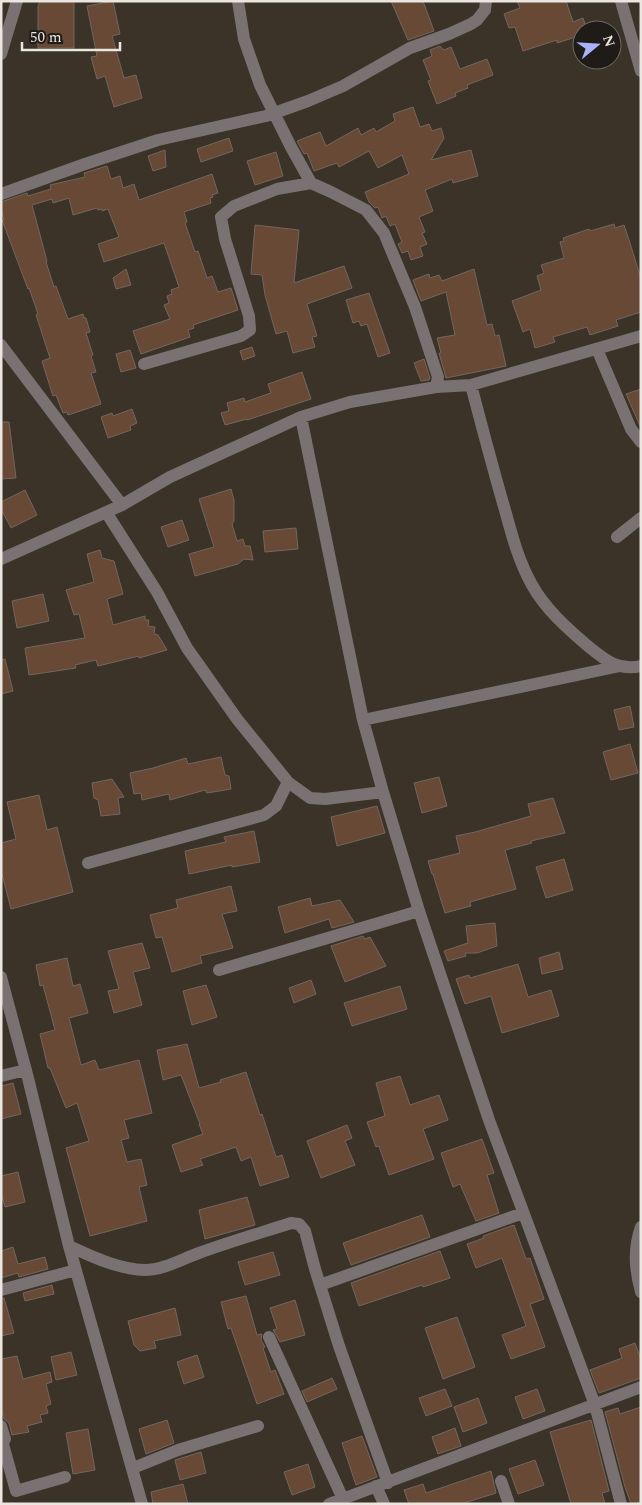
<svg xmlns="http://www.w3.org/2000/svg" width="642" height="1505" font-family="Spectral,serif">
	<style>
		.building { fill: #674936; stroke: #73665e }
		.lines { fill: none; stroke-linecap: round; stroke-linejoin: round }
		.minor { stroke: #7a7272; stroke-width: 12 }
	</style>
	<rect width="100%" height="100%" fill="#3b3228"/>
	<path class="building" d="M40,1H74V48H38V6Z
		M113,1L120,34L112,36L124,78L136,75L142,98L114,107L105,76L97,79L91,57L97,56L87,6Z
		M391,1H423L434,31L408,40Z
		M517,1H566L573,22L583,18L587,30H582V35L557,43V40L523,51L515,27L509,28L504,14L520,8Z
		M440,46L444,50L451,47L460,69L487,59L493,75L467,85L468,88L455,93L456,96L437,104L428,81L431,80L423,60L432,56L430,50Z
		M413,107L420,127L429,124L432,131L441,128L444,138L431,160L471,150L478,176L453,183L452,179L425,190L433,211L419,217L425,232L422,233L427,244L420,247L423,256L411,260L408,251L402,253L398,244L402,242L395,224L390,226L386,216L382,218L378,207L375,208L369,202L365,192L409,174L402,155L378,168L369,151L339,167L337,163L314,171L307,153L304,154L297,141L320,132L326,146L358,128L361,135L374,128L376,132L395,121L393,114Z
		M229,138L233,151L201,162L197,149Z
		M165,150L166,167L153,171L148,156Z
		M276,152L283,176L255,185L247,161Z
		M107,166L111,179L120,176L123,188L134,184L139,200L212,174L218,193L212,195L213,197L210,198L211,203L184,212L187,222L185,223L195,252L198,251L207,278L212,276L218,292L231,288L238,310L193,325L194,328L188,330L190,337L141,354L133,331L170,319L164,305L169,303L167,296L172,294L171,290L179,287L164,243L104,262L98,244L119,237L108,209L102,211V209L98,210L97,208L73,215L69,198L53,203L52,199L32,205L47,261L46,262L54,287L56,286L68,319L83,314L84,318H86L90,332L86,333L93,355L91,356L96,372L91,373L101,404L68,415L67,412L63,413L56,395L53,396L42,361L50,358L36,315L38,314L29,288L28,289L2,220H4L1,209V202L27,193L28,196L51,189L50,185L85,177L84,173Z
		M614,224L615,228L624,225L630,243L641,279V312L616,320L618,326L590,335L587,327L553,337L555,342L535,348L530,329L523,332L512,301L541,290L537,276L544,273L541,265L564,258L560,242L564,241L563,238L589,229L590,231Z
		M255,225L299,230L294,283L344,266L352,288L307,304L317,336L312,337L315,347L293,353L287,331L276,334L265,295L262,275L251,274Z
		M126,269L131,285L116,289L113,278Z
		M474,269L487,325L492,324L495,336L499,335L506,366L446,378L439,353H441L437,338L455,335L446,292L421,301L413,280L429,274L430,278L439,275L442,281Z
		M369,293L390,353L378,357L367,324L361,326L359,321L353,323L346,300Z
		M252,347L255,356L243,360L240,351Z
		M130,350L136,368L121,372L116,354Z
		M424,359L430,378L429,380L421,381L414,363Z
		M302,372L311,399L247,420V419L225,425L221,413L229,411L227,403L244,398L245,402L271,393L268,384Z
		M641,389V428L626,394Z
		M132,409L137,423L130,426L131,430L108,438L101,417L112,413L113,416Z
		M1,422H9L16,478L1,479Z
		M231,489L234,500V521L232,524L237,541L243,539L245,546H250L253,560L244,559L238,564L195,576L189,554L214,547L199,499Z
		M25,490L37,515L11,528L1,509V502Z
		M182,520L189,540L168,547L161,527Z
		M296,528L298,549L265,552L263,531Z
		M100,550L102,558L114,561L123,594L107,599L113,625L145,616V620H149L148,626L155,627L154,634L158,635L167,650L139,658V656L98,666L96,660L75,665L76,668L29,675L25,648L85,638L79,614L74,615L66,590L94,582L87,554Z
		M43,594L49,621L17,628L12,601Z
		M5,659L13,691L1,694V660Z
		M630,706L634,727L619,730L614,710Z
		M630,744L638,773L611,780L603,752Z
		M221,757L225,775L229,776L231,789L207,793L205,790L170,800L169,794L142,800L141,793L134,794L130,773L153,768L186,758L188,764Z
		M439,777L447,806L422,813L414,783Z
		M112,779L124,797L118,798L120,814L101,816L98,800L94,798L92,783Z
		M39,795L47,830L57,827L73,892L11,909L1,870V843L16,839L7,802Z
		M553,798L565,833L531,841L532,843L505,850L516,889L470,902L471,906L445,913L433,874H432L428,861L460,853L456,836L475,832L531,816L528,804Z
		M377,806L385,833L337,846L331,817Z
		M254,831L260,862L232,867V865L189,874L185,851L226,842L224,837Z
		M564,859L573,890L546,898L536,867Z
		M231,886L237,911L222,914L233,948L200,956L202,963L172,972L162,937L156,938L150,915L178,908L176,900Z
		M310,898L312,906L340,900L354,922L332,928L329,919L285,933L278,907Z
		M495,923L497,946L477,953H465L466,956L448,961L444,951L468,943L466,926Z
		M363,936L365,939L370,937L386,966L345,982L331,946Z
		M142,943L150,968L133,972L142,1005L114,1013L108,991L119,989L108,951Z
		M559,952L563,969L542,974L539,958Z
		M67,958L73,986L80,984L88,1013L69,1018L81,1065L95,1060L99,1070L139,1060L152,1113L124,1120L129,1138L121,1140L127,1162L141,1159L147,1185L139,1187L147,1221L90,1236L66,1148L89,1141L77,1103L66,1108L50,1068H48L40,1034L55,1030L43,985L40,986L36,965Z
		M518,964L528,997L551,990L559,1016L502,1033L491,996L465,1004L456,979L469,975L470,978Z
		M311,980L316,994L294,1003L289,988Z
		M206,985L217,1017L192,1025L183,991Z
		M400,986L407,1009L352,1026L344,1003Z
		M187,1044L199,1088L221,1082L220,1080L246,1072L260,1115L262,1114L276,1157L282,1155L289,1177L260,1186L251,1157L241,1161L236,1147L200,1159L203,1165L181,1172L172,1145L203,1134L199,1124H200L181,1075L163,1080L157,1050Z
		M400,1076L410,1105L439,1095L448,1120L423,1129L434,1159L389,1175L379,1146L376,1147L367,1122L385,1116L376,1083Z
		M13,1083L21,1114L1,1119V1086Z
		M347,1125L352,1138L345,1141L355,1165L321,1178L307,1141Z
		M482,1139L494,1173L487,1175L499,1213L476,1221L460,1184L453,1187L441,1153Z
		M18,1172L25,1202L5,1207L1,1192V1176Z
		M247,1197L255,1225L205,1239L199,1210Z
		M422,1215L430,1237L351,1265L343,1243Z
		M514,1225L526,1259L530,1258L544,1299L530,1304L545,1347L511,1359L502,1335L526,1326L502,1258L476,1268L467,1244L484,1238L483,1236Z
		M13,1247L18,1264L45,1257L48,1269L19,1277L18,1273L1,1278V1251Z
		M440,1251L450,1278L423,1287L422,1285L359,1306L351,1283Z
		M273,1252L280,1275L245,1285L238,1262Z
		M52,1285L54,1294L25,1301L23,1293Z
		M246,1296L257,1335L262,1334L261,1340L265,1347L263,1348L271,1372L275,1370L284,1394L257,1404L231,1328L228,1329L221,1302Z
		M1,1298H4L14,1333L1,1336Z
		M295,1300L305,1335L280,1342L273,1330L277,1329L270,1308Z
		M175,1308L181,1335L154,1341L156,1348L140,1351L134,1345L128,1321Z
		M457,1317L475,1367L443,1379L425,1328Z
		M635,1343L641,1359V1378L599,1393L590,1370L622,1358L619,1349Z
		M71,1352L77,1375L56,1380L51,1357Z
		M197,1355L204,1377L184,1384L177,1362Z
		M17,1356L23,1379L50,1372L52,1382L46,1384L51,1404L46,1406L48,1413L40,1415L42,1422L27,1426L29,1432L12,1435L9,1423L4,1419L1,1407V1359Z
		M332,1378L337,1389L307,1402L302,1391Z
		M445,1389L452,1406L426,1416L419,1398Z
		M537,1389L545,1411L523,1419L515,1397Z
		M478,1398L487,1423L463,1432L454,1407Z
		M641,1407V1502L631,1504L625,1487L605,1412L618,1408L620,1414Z
		M167,1420L174,1443L146,1454L139,1429Z
		M591,1420L609,1491L602,1493L605,1504H571L550,1432Z
		M455,1428L461,1446L438,1454L432,1437Z
		M88,1429L95,1470L73,1474L66,1433Z
		M362,1436L377,1477L356,1485L342,1443Z
		M201,1452L206,1473L180,1480L175,1460Z
		M535,1460L544,1485L518,1494L509,1469Z
		M308,1464L315,1487L292,1495L284,1472Z
		M491,1471L496,1493L461,1504H409L404,1490L423,1484L426,1493Z
		M183,1484L188,1504H153L151,1492Z"/>
	<g class="lines">
		<path class="minor" d="M238,1L244,39L260,85L291,147L311,183L331,192L366,210L384,233L415,307L438,377L436,387
			M621,1L641,71
			M1,54L17,1
			M1,194L85,164L158,140L266,116L308,101L343,86L410,48L449,34L471,24L477,20L485,10L486,1
			M1,345L122,505
			M597,349L631,429L641,442
			M144,364L241,336L250,330L249,316L225,239L221,217L234,206L277,189L311,183
			M471,385C482,427 493,469 505,510C512,536 519,562 532,585C546,610 568,629 589,647C605,660 618,671 641,666
			M301,417L363,720L383,792
			M106,512L157,592L187,648L237,719L288,782L310,798L325,799L383,792L419,911L489,1120L595,1405L621,1504
			M617,537L641,518
			M1,559L122,505L170,477L301,417L350,402L436,387L471,385L641,336
			M363,720L620,666
			M88,863L264,815L276,806L288,782
			M219,970L419,911
			M1,977L28,1078L69,1246L142,1504
			M1,1076L26,1070
			M641,1227C633,1250 635,1269 641,1292
			M69,1246C93,1257 118,1269 145,1270C163,1270 182,1259 199,1253C229,1242 260,1233 291,1223L299,1224L305,1231L315,1269L339,1346L388,1483
			M320,1285L523,1213
			M1,1290L76,1270
			M269,1337L343,1499
			M1,1426L5,1439L1,1446
			M3,1444L16,1491L65,1477
			M133,1468L178,1450L258,1426
			M501,1481L509,1504
			M376,1486L384,1504
			M329,1504L641,1387"/>
	</g>
	<rect width="642" height="1505" fill="none" stroke="#ece6e0" stroke-width="5"/>
	<g transform="translate(597 45) rotate(72)"><circle r="24" fill="#1f1b16" stroke="#716c67"/>
	<path d="M0-4L9 19L0 12L-9 19Z" fill="#a7b1fc"/>
	<text y="-8" font-size="14" font-weight="bold" text-anchor="middle" fill="#ece6e0">N</text>
	</g>
	<path d="M22 42v8h98v-8" fill="none" stroke="#ece6e0" stroke-width="2.5"/>
	<text x="30" y="42" font-size="15" fill="#ece6e0" stroke="#1f1b16" stroke-width="4" paint-order="stroke">50 m</text>
</svg>
